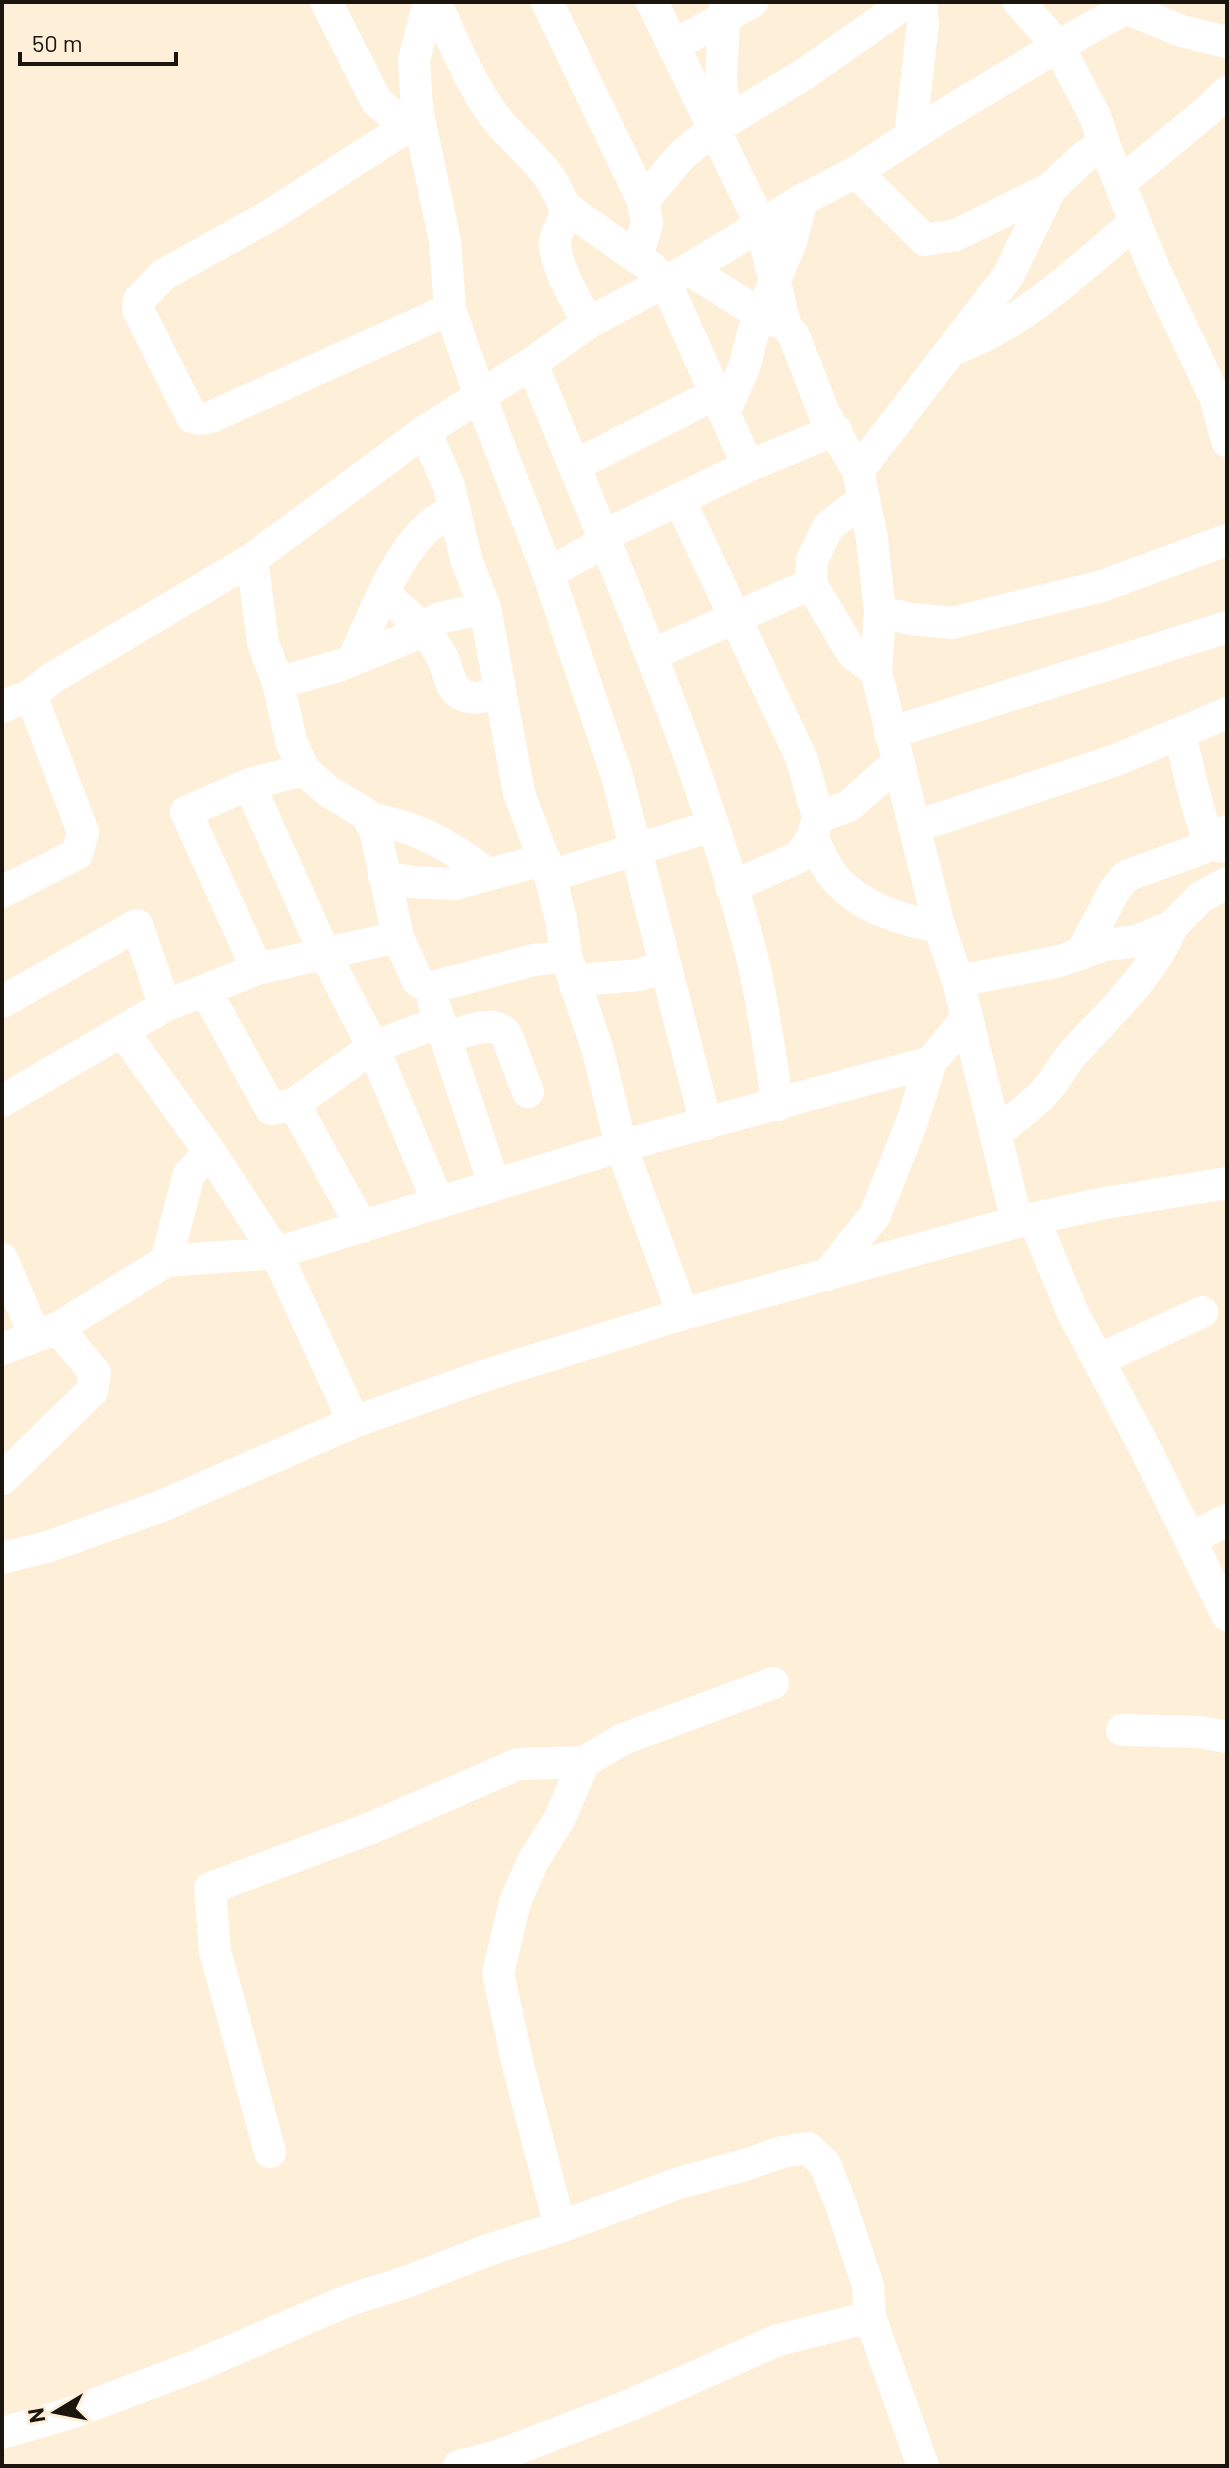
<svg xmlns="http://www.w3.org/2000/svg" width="1229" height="2468" font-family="Barlow,sans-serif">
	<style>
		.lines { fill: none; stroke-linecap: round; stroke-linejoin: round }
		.minor { stroke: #fff; stroke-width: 32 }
	</style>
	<rect width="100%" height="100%" fill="#feefd9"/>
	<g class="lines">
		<path class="minor" d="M326,2L377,102L407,126
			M429,2L414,60L417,109L445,241L450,309L480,396L548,573L617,776L706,1124
			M435,2C454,41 471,88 499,122C523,150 548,166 563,203C570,219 554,230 555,244C557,271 576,299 588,323
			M547,2L643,201L647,223L637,258
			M652,2L761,225L785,324L794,336L824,413L858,471L872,539L880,612L876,671L939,926L958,981L1017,1222
			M1126,8L1181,31L1227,42
			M673,46L752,2
			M419,119L269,216L163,275L139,300L138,310L192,417L200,419L211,417L450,309
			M725,122L721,78L725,2
			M910,137L923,23L921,2
			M1104,144L1154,269L1215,397L1227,441
			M856,172L925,240L956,235L1051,188
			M1120,183L1206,112L1227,92
			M643,201L682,155L714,129L806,73L907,2
			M565,207L652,268L665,281L748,466
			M689,269L761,315L778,322
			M957,348C1024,323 1081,268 1135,222
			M532,363C611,560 701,755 753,961C764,1008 770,1057 778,1105
			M724,413L744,368L753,333L791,242L802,200
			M425,431L449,486L466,559L485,608L519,793L550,876L561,919L566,956L598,1051L621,1146L683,1314
			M574,466L715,394
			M858,471L1008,276L1051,188L1084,157L1104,144L1095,116L1058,46L1019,2
			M679,499L801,757L818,817L812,838L799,857L731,887
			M865,503L849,510L828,527L812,560L811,584L852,653L876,671
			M603,536L748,466L836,430
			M252,559L263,643L278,683L291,741L304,770L328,791L366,814L375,830L398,937L417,980L429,988L534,960L566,956
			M548,573L605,542
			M384,595C404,609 433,637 443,659C448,669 449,685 458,692C471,702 487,696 500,692
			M880,612L911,619L952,623L1102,586L1227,540
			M651,655L811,584
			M353,660C373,618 396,551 433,523C439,518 448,514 455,510
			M278,683L341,665L407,638L440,618L485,608
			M2,707L31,695L52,678L252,559L425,431L532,363L588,323L689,269L802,200L856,172L940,117L1058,46L1137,2
			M890,733L1227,627
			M1180,733C1184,751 1202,837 1214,845C1217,846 1224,847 1227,847
			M304,770L249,784L325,954L373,1047L294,1104L362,1227
			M249,784L186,812L257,969
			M818,817L849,806L897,763
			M369,819C413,824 452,846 487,874
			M914,827L1116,760L1227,713
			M812,838C819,850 825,866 834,877C860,908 901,920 940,927
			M550,876L712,826
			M384,877L412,882L455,884L545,859
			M2,892L77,854L83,832L31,695
			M1083,950L1114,891L1126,876L1201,849L1227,831
			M958,981L1060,961L1105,945L1137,941L1172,926L1201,897L1227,883
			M575,986L591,979L639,975L666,966
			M205,990L271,1109L294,1104
			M433,1001L494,1184
			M2,1002L137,925L165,1006
			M123,1032L210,1152L276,1253L354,1422
			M445,1038C463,1033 492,1018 506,1034L528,1092
			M2,1101L165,1006L257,969L398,937
			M995,1134C1010,1121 1028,1109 1042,1095C1055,1082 1063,1064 1075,1051C1110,1013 1153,974 1172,926
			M438,1202L373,1047L440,1022
			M1034,1219L1072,1311L1145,1448L1227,1615
			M2,1259L35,1336
			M166,1261L189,1174L210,1152
			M827,1275L875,1215L912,1122L931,1062
			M2,1349L58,1328L166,1261L276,1253L621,1146L931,1062L966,1019
			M1098,1360L1202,1312
			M2,1479L92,1391L95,1373L58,1328
			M1190,1539L1227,1520
			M2,1558L47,1547L159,1507L354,1422L483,1376L683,1314L1017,1222L1105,1203L1227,1183
			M773,1683L623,1739L584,1762L560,1818L533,1861L515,1902L498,1973L519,2069L560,2227L679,2183L745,2165L782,2152L808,2148L825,2164L841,2205L868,2286L870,2317L923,2466
			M1122,1730L1200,1732L1227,1737
			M270,2152L215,1951L210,1888L371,1828L518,1764L584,1762
			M2,2433L71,2413L196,2366L349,2300L409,2281L491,2249L560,2227
			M459,2466L498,2456L633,2404L778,2340L870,2317"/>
	</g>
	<rect width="1229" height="2468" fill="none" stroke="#1b150e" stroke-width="8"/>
	<g transform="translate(56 2412) rotate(260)" stroke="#feefd9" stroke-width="6" paint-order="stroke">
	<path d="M0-6L14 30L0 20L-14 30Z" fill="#1b150e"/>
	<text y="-12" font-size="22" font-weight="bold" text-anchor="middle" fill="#1b150e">N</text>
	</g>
	<path d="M20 52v12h156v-12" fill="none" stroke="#1b150e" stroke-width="4"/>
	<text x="32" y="52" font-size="24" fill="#1b150e" stroke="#feefd9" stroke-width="6" paint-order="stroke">50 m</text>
</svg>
